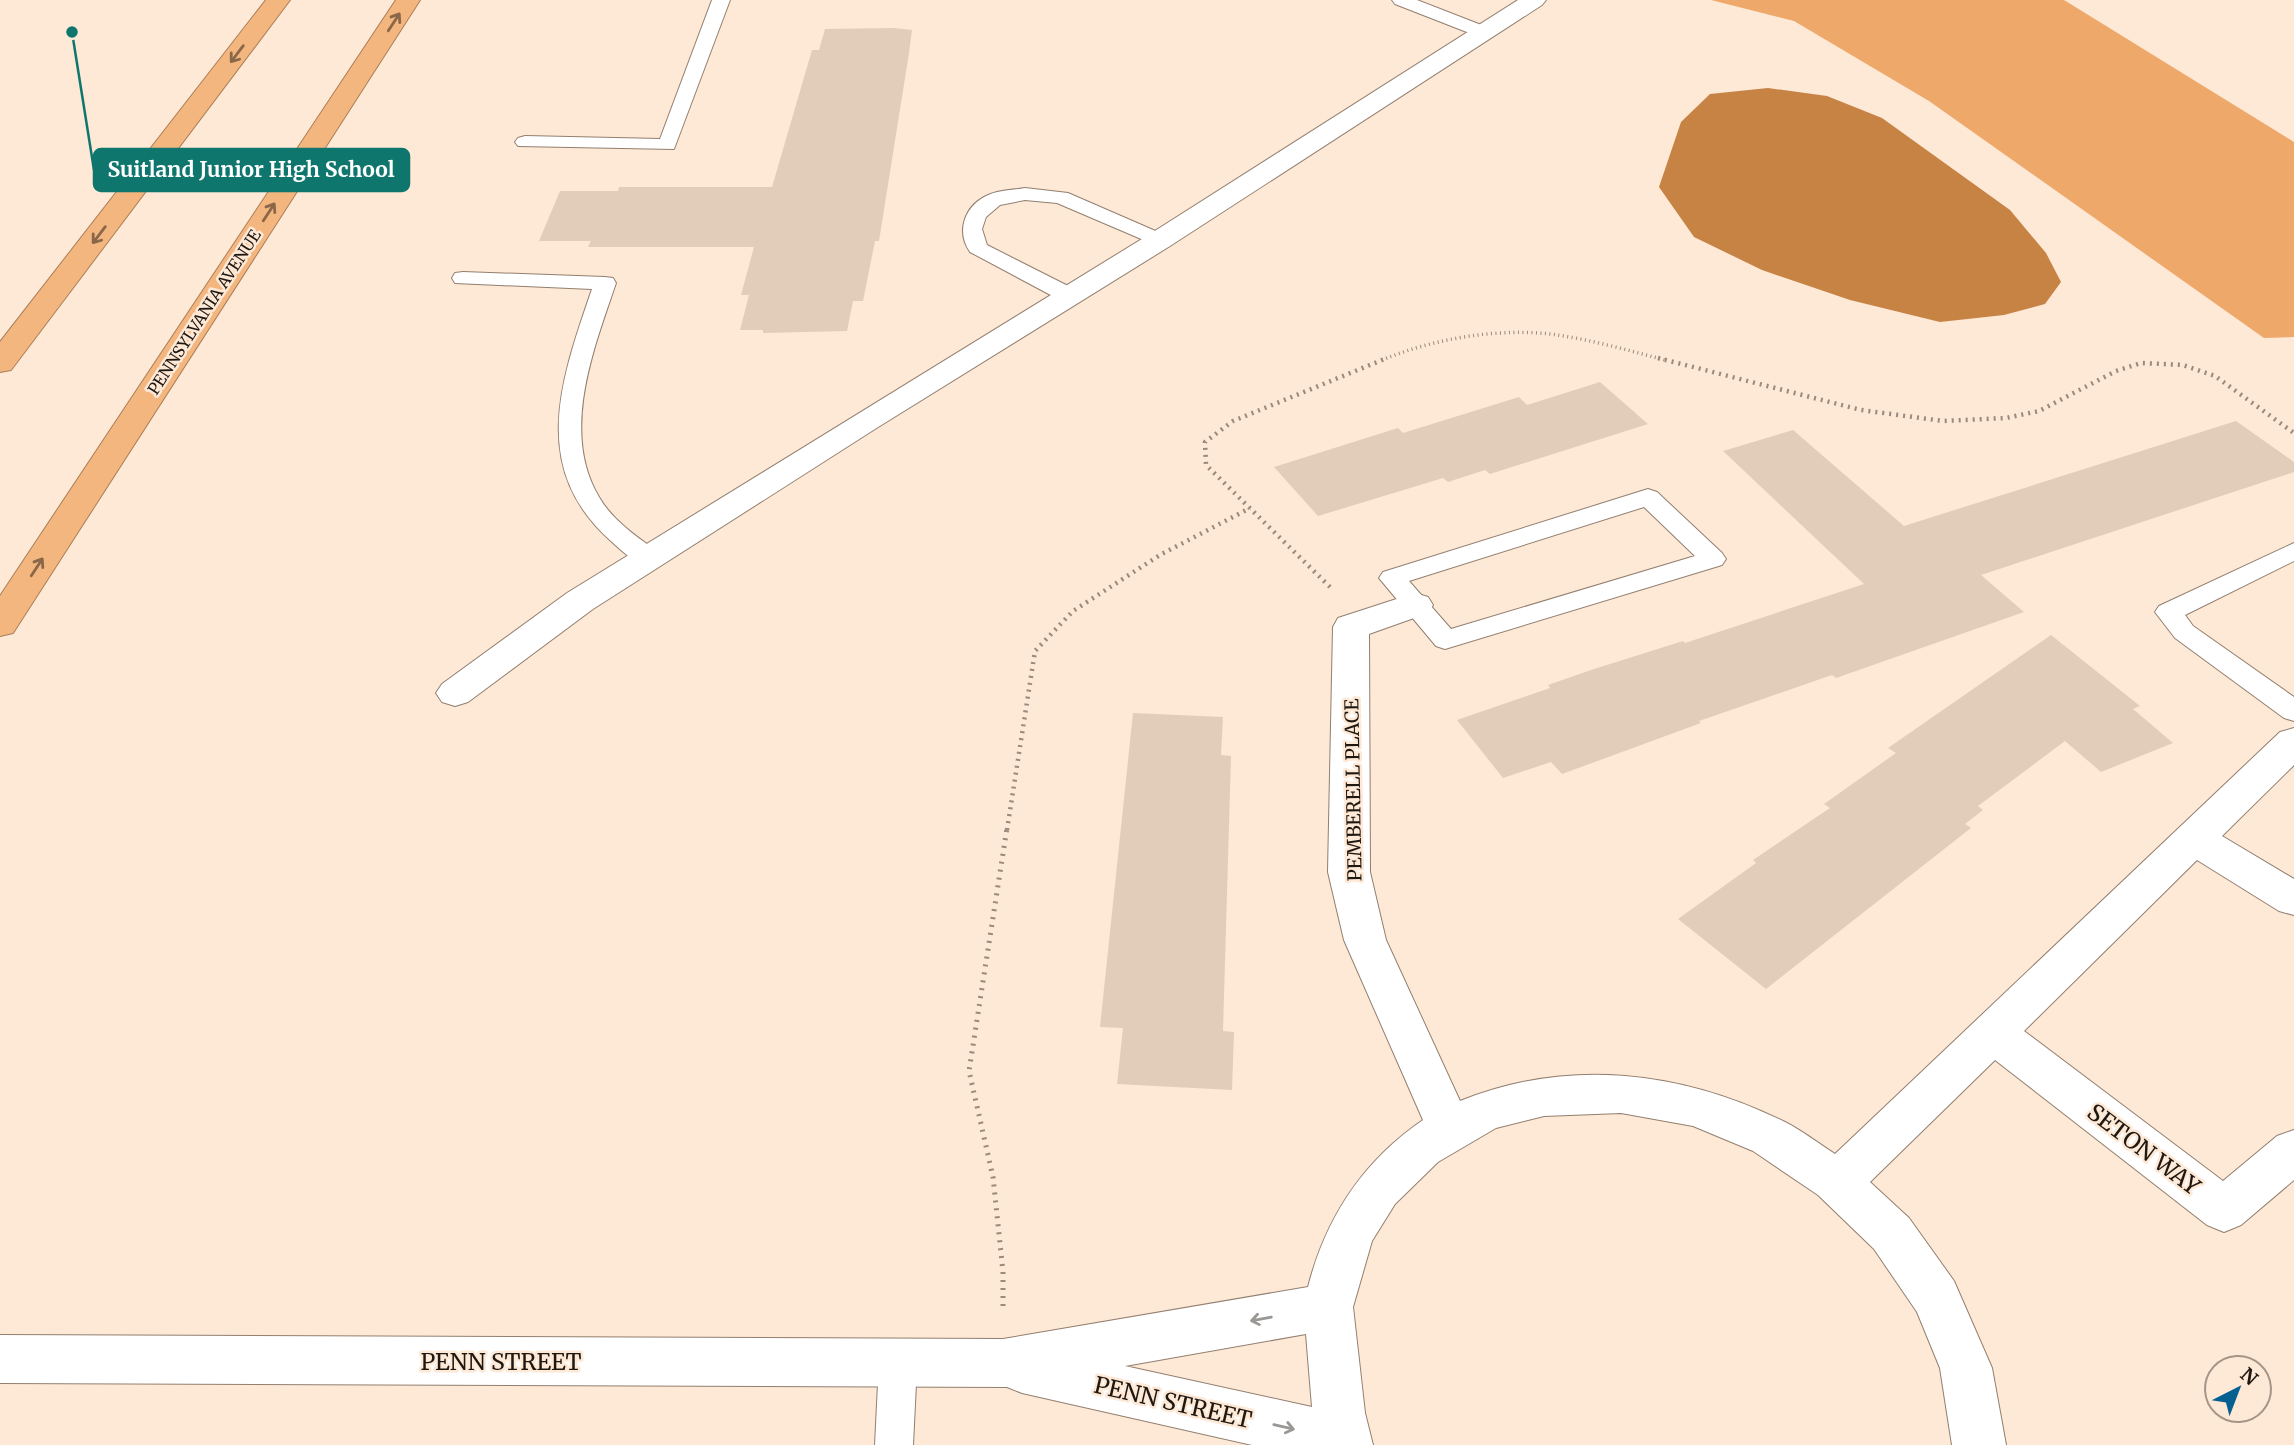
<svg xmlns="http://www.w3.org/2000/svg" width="2294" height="1445" font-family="Merriweather,serif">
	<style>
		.forest { fill: #eea86a }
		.water { fill: #c68344 }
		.building { fill: #e2cdbb }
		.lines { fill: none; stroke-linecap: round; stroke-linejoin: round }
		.lane-casing { stroke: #927f6f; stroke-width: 2 }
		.street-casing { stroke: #927f6f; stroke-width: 2 }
		.highway-casing { stroke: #a97f58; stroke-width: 2 }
		.path-far2 { stroke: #9a8a7d; stroke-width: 3.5; stroke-dasharray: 1 3.5; stroke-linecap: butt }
		.path-far1 { stroke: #9a8a7d; stroke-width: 4.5; stroke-dasharray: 2 5; stroke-linecap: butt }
		.path { stroke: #9a8a7d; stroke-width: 5; stroke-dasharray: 2 6; stroke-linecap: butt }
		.lane { fill: #fff; fill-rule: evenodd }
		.street { fill: #fff; fill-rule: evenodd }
		.highway { fill: #f4b67f; fill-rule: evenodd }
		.oneway { stroke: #8a6748 }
		.oneway2 { stroke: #9a9794 }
		.labels { text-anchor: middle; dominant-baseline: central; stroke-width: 5; stroke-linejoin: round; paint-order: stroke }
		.far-street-label { font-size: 16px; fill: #1f1811; stroke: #fee8d6 }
		.street-label { font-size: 19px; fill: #1f1811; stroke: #fee8d6 }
		.near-street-label { font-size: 23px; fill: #1f1811; stroke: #fee8d6 }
		.leader { fill: none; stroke: #0f766e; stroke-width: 2.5 }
		.callout-dot { fill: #0f766e; stroke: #fee8d6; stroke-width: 2.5 }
		.callout { fill: #0f766e; stroke: #0f766e; stroke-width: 2.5 }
		.callout-label { font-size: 21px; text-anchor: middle; font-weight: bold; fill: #fff }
	</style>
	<rect width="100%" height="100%" fill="#fee8d6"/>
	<path class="forest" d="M1711,0H2064L2294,142V337L2264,338L1929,101L1794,21Z"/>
	<path class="water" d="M1768,88L1827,96L1882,118L2010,210L2046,253L2061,282L2045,304L2004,315L1940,322L1850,300L1762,270L1694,237L1659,187L1681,122L1710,94Z"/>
	<path class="building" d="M893,28L912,30L909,53L879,241H875L863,301H853L847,331L763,333V330H740L749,295H741L754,247H588L591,241H539L560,191H618L619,187H772L812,50H819L825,29Z
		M1600,382L1648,424L1490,474L1485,470L1448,482L1443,478L1318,516L1274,467L1398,428L1403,433L1519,397L1527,405Z
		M2236,421L2294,462V472L1981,575L2024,612L1836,678L1832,675L1699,721L1701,723L1562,774L1551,762L1503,778L1457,720L1550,688L1548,685L1594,669L1683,641L1685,643L1864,584L1723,451L1793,430L1904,526Z
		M2051,635L2140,706L2133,709L2173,743L2101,772L2065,741L1978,806L1983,810L1965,824L1971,828L1766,989L1678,919L1756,863L1753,860L1830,808L1824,804L1896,753L1888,748Z
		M1133,713L1223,717L1221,755L1231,756L1223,1031L1234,1032L1232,1090L1117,1084L1123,1028L1100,1027Z"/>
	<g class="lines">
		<g class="lane-casing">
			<path id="lane" d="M712,0H730L674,149L518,146L515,142L518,138L525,136L660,139Z
				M1392,0H1417L1489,28L1492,32L1489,36H1477L1395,4Z
				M1025,188L1068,193L1167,236L1170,240L1167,244H1153L1057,203L1025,200L1000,205L986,217L982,229L987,245L1076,290L1079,295L1076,300H1060L970,252C956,232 964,207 986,196C997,190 1013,190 1025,188Z
				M463,272L605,277L613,278L616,283C594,348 560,432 599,497C612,520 637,537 658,552L662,558L658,564C639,569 626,554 612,542C528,468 561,380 592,289L455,283L452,278L455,273Z
				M1648,489L1657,492L1722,553L1726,559L1722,565L1445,649L1436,646L1379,578L1383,572ZM1644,507L1695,556L1451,629L1409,581Z
				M2294,543V561L2185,615L2193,626L2294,697V721L2284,718L2175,638L2155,612L2159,606Z
				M898,1345L911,1350L917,1363L913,1445H875L879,1363L885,1350Z"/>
		</g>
		<g class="street-casing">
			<path id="street" d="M1518,0H1546L1542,5L1170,246L875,429L593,609L468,702L455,706L442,702L436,693L442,684L567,593L1150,234Z
				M1415,593L1428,597L1433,605L1428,613L1369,634L1370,872L1386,940L1460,1101C1569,1057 1682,1071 1785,1122C1803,1131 1819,1144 1835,1154L2280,732L2294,728V765L2222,836L2294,879V915L2279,911L2197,860L2024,1031L2223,1181L2277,1136L2294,1130V1180L2241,1225L2224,1232L2207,1225L1995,1060L1870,1182L1909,1218L1954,1281L1992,1368L2006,1445H1952L1940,1368L1917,1312L1874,1249L1818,1195L1753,1151L1693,1126L1621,1113L1544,1116L1496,1128L1438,1162L1395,1204L1372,1241L1353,1307L1365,1413L1373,1445H1252L1022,1393L1007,1387L0,1383V1335L1003,1339L1308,1287C1326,1217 1363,1161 1423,1120L1344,940L1328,872L1333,627L1338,618ZM1306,1334L1312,1407L1125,1366Z"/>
		</g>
		<g class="highway-casing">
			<path id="highway" d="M266,0H290L11,370L0,372V342Z
				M396,0H420L13,633L0,636V596Z"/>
		</g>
		<path class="path-far2" d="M1382,360C1433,339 1495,328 1550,334C1589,339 1627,350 1665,360"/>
		<path class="path-far1" d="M1658,358L1861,410L1943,421L2006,418L2039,411L2116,371L2141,363L2183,365L2215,376L2294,433
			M1330,587L1206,465L1205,442L1233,421L1387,358
			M1007,830L1035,651L1073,611L1160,555L1250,508"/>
		<path class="path" d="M1003,1306V1272L993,1177L969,1071L1007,828"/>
		<use href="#lane" class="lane"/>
		<use href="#street" class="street"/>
		<use href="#highway" class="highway"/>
	</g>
	<defs><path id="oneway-shaft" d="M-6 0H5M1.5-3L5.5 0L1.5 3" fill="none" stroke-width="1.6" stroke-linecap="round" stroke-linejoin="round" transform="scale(1.75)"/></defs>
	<g class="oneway">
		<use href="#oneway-shaft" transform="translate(394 22) rotate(-57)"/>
		<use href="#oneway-shaft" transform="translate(237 54) rotate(127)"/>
		<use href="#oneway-shaft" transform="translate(269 212) rotate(-57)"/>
		<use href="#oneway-shaft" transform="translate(99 235) rotate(127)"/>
		<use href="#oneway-shaft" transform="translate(37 567) rotate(-57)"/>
	</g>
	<g class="oneway2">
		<use href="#oneway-shaft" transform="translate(1261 1319) rotate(170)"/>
		<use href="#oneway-shaft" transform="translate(1284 1427) rotate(13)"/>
	</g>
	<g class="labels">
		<g class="far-street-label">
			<text transform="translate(204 312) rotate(-57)">PENNSYLVANIA AVENUE</text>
		</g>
		<g class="street-label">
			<text transform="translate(1353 790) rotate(-91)">PEMBERELL PLACE</text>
		</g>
		<g class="near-street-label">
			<text transform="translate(2144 1149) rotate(37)">SETON WAY</text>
			<text x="501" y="1361">PENN STREET</text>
			<text transform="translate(1173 1402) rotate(13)">PENN STREET</text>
		</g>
	</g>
	<path class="leader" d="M72 32L94 170"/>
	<circle class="callout-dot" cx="72" cy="32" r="7"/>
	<rect class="callout" x="94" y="149" width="315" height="42" rx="7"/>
	<g class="callout-label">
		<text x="251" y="177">Suitland Junior High School</text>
	</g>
	<g transform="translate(2238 1389) rotate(42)"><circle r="33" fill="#fee8d6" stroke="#a59587" stroke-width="2"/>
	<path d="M0-5L12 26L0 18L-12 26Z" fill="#055f90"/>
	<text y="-10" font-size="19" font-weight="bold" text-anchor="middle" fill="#1f1811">N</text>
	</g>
</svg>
